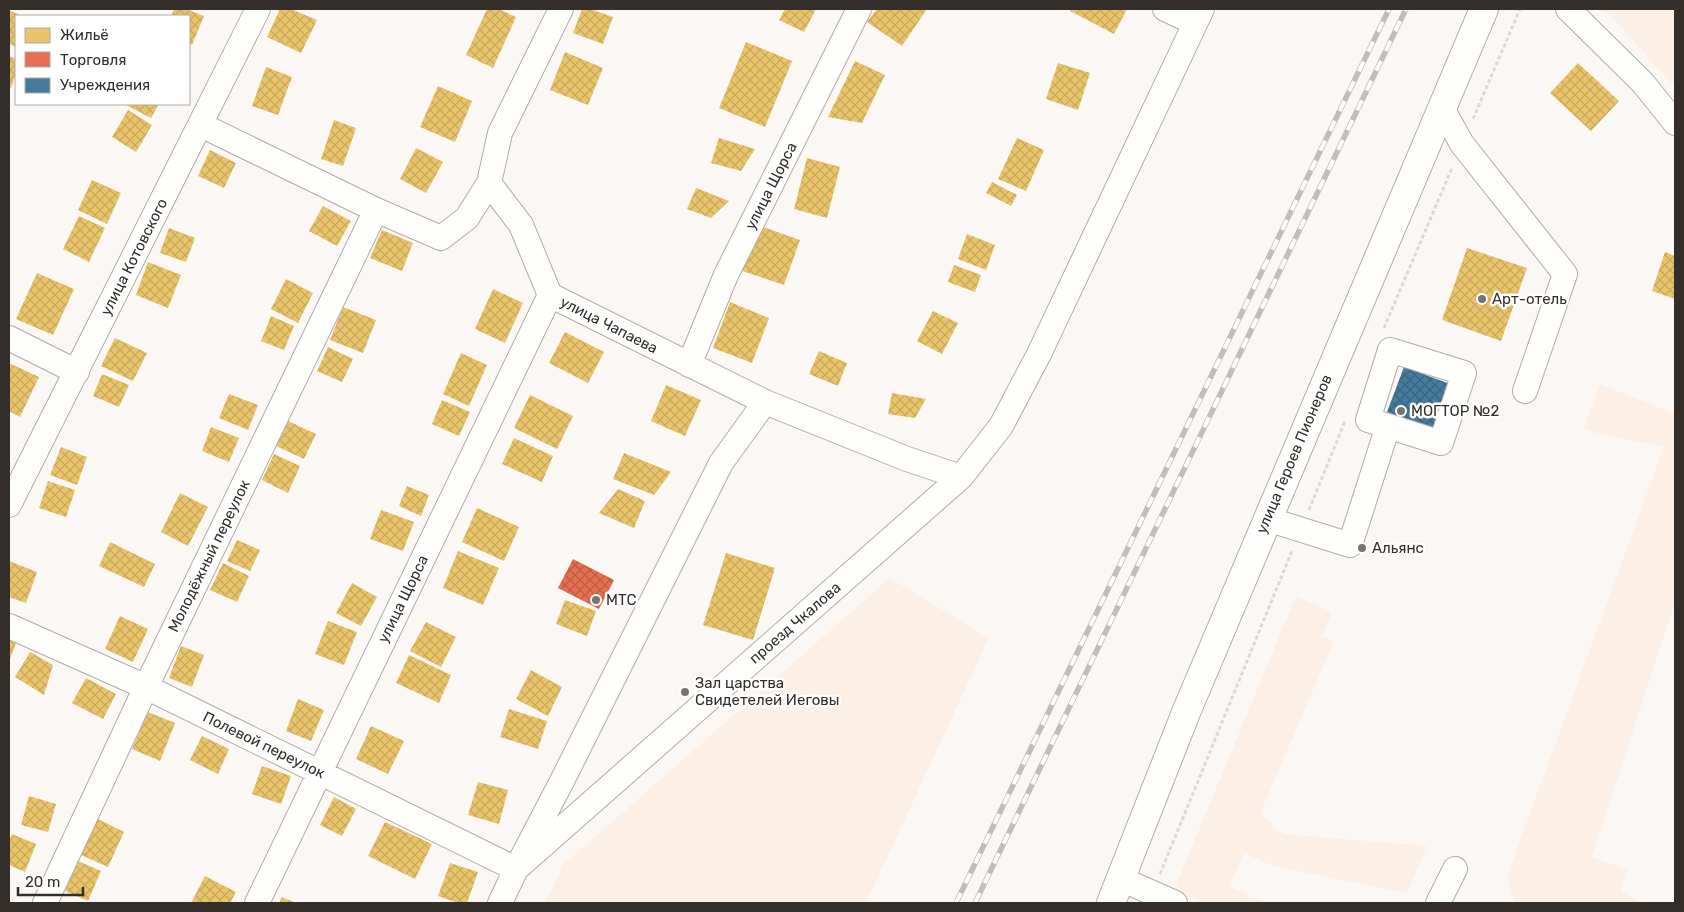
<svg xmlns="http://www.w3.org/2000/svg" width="1684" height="912" font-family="Rubik,sans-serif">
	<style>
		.built { fill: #fcf0e6 }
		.homes { fill: url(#homes-cross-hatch) }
		.shops { fill: url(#shops-cross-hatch) }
		.public { fill: url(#public-cross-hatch) }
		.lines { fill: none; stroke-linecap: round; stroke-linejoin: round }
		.minor-casing { stroke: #b0aca9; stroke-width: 26 }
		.major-casing { stroke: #b0aca9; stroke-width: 30 }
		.path { stroke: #dbd9d8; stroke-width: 3; stroke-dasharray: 4 2.5; stroke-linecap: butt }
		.minor { stroke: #fefefd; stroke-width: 24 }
		.major { stroke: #fefefd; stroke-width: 28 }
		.rail-casing { stroke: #c0bebd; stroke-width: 5.5 }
		.rail { stroke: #fff; stroke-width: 4; stroke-dasharray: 11; stroke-linecap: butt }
		.poi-dot { fill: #797471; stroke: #fff; stroke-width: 2 }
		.labels { text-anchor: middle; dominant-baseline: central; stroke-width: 5; stroke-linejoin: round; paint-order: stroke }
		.street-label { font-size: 15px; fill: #332e2a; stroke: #fff }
		.poi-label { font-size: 15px; fill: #332e2a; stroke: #fff; text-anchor: start }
	</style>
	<defs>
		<pattern id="homes-cross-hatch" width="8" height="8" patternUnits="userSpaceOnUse" patternTransform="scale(1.25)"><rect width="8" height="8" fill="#e9c46a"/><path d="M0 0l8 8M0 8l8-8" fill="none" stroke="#c8a95c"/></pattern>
		<pattern id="shops-cross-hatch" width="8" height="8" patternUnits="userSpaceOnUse" patternTransform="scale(1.25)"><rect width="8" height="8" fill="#e76f51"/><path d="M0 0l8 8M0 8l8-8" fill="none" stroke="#bc5c43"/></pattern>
		<pattern id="public-cross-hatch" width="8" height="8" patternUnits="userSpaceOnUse" patternTransform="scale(1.25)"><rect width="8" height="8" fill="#457b9d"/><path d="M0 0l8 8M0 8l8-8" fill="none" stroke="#3a6580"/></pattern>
	</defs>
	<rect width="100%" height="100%" fill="#fbf7f4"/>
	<path class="built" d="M1597,9H1675V87L1610,15Z
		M1600,384L1675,414V602L1592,857L1627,870L1621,891L1643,903H1514L1507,876L1664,447L1583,430Z
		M890,578L989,638L866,903H545L564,864Z
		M1296,596L1332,612L1322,636L1334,641L1260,814L1273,822L1271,827L1285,834L1427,846L1407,893L1273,866L1244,853L1229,887L1269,903H1206L1174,890Z"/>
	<path class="homes" d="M174,9H186L204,16L192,45L189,44V16H171Z
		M280,9H291L317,20L301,53L267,37Z
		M487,9H499L516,17L493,68L466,55Z
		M582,9H590L613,17L603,44L573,33Z
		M785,9H816L804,32L779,20Z
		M877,9H927L902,46L867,22Z
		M1071,9H1127L1114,34L1070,11Z
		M10,11L23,16H16V47L9,44Z
		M746,42L792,61L765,127L719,108Z
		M565,52L603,68L588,105L550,90Z
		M9,56L16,59V74L11,88L9,87Z
		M855,61L885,75L862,123L828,117Z
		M1058,63L1090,73L1078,110L1046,99Z
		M1578,63L1619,101L1591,131L1550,93Z
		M266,67L292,77L278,115L252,106Z
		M438,86L472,101L455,142L420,127Z
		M126,104H159L151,118L126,105Z
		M128,110L152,125L136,152L112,137Z
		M334,120L356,128L343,166L321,159Z
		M719,138L755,149L741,171L711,163Z
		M1017,138L1044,150L1026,191L998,179Z
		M416,148L443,162L426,193L400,179Z
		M210,150L236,163L224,188L198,176Z
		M807,158L840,167L827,218L794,209Z
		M92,180L121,193L107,224L78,210Z
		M992,182L1017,195L1011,206L986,193Z
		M696,188L729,201L711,218L687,209Z
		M323,206L351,221L337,246L309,231Z
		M79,216L105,228L89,262L63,249Z
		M758,225L800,240L784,285L742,271Z
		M169,228L195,238L186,262L160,253Z
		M382,230L413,243L402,271L370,258Z
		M967,234L995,245L986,270L958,259Z
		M1467,248L1527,268L1501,341L1442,320Z
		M1665,252L1675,256V299L1652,291Z
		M148,262L181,275L168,308L136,295Z
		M954,265L981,275L975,292L948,282Z
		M37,273L74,289L53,335L16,319Z
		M286,279L313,293L298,323L271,309Z
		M493,289L523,303L505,343L475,329Z
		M730,302L769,318L752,363L713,348Z
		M343,307L376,320L363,353L330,340Z
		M933,311L958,323L942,354L917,341Z
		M271,316L294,326L284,350L261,341Z
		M565,332L604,352L588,383L549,363Z
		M115,338L147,353L133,381L101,366Z
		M328,347L353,359L342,382L317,371Z
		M819,351L847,363L838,386L809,374Z
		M461,353L487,365L469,406L443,394Z
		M9,363L39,377L20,417L9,411Z
		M102,374L129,385L119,407L93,396Z
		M666,385L701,400L685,436L651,421Z
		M892,393L926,399L915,418L888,414Z
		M229,394L258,405L248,430L219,418Z
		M530,395L573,416L557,449L514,428Z
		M442,400L470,412L459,436L432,424Z
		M286,420L316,434L304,459L274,445Z
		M211,427L239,438L229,462L202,451Z
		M514,438L553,456L542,482L502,464Z
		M61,447L87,457L77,485L50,475Z
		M624,453L671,472L654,495L613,479Z
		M274,454L300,466L288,493L262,480Z
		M48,481L75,490L66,517L39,508Z
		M407,486L429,495L421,516L399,506Z
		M618,489L645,501L634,528L599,513Z
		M180,493L208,507L188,546L161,532Z
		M477,508L519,527L504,561L462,542Z
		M381,510L414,522L403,551L370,539Z
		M237,540L260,550L250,571L227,561Z
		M110,542L155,564L144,587L99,566Z
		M458,551L499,568L483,605L443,588Z
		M726,553L775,568L753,640L703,625Z
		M9,561L37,572L26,603L9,597Z
		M223,563L249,576L237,602L210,590Z
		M352,583L377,597L361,626L336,613Z
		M565,600L596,611L587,636L556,624Z
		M120,616L148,629L133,662L105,649Z
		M328,621L357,632L344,665L315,654Z
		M426,622L456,637L441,667L410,651Z
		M9,637L17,640L9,662Z
		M181,646L204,655L192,687L169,678Z
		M30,652L53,665L44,695L15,677Z
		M409,655L451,675L439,703L396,683Z
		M531,670L562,687L548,716L516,699Z
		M86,678L116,694L103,719L72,703Z
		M298,699L324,710L311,741L286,731Z
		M509,709L547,721L538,749L500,737Z
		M148,712L175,723L160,761L132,749Z
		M371,726L404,741L388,774L356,759Z
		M202,736L229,749L218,774L190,760Z
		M262,766L291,776L281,804L252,794Z
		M478,782L508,790L499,824L468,815Z
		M29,796L56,804L48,832L21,825Z
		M334,797L356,809L342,836L320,825Z
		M96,818L124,832L108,867L79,854Z
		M385,822L432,844L415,879L368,856Z
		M12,834L36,844L25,872L9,865V841Z
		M78,861L101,871L88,901L65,891Z
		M450,863L478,872L467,903H458L438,896Z
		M205,876L236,892L230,903H191Z
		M282,897L296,903H279Z"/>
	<path class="shops" d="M573,559L614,580L599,609L558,588Z"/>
	<path class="public" d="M1404,367L1450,384L1434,429L1387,412Z"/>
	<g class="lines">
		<g class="minor-casing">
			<path id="minor" d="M1165,9L1195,23
				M1568,9L1643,83L1675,123
				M1442,108L1462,144L1565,274L1525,391
				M201,125L376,210L441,238L467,218L489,183L521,225L550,295L765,402L907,459L961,477
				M489,183L500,133L561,9
				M9,338L77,372
				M689,365L726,275L859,9
				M9,505L258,9
				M1267,519L1350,545L1388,426L1368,420L1390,350L1464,373L1441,443L1388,426
				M9,626L146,687L516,869L562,781L721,463L765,402
				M1121,879L1175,903
				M45,903L146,687L376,210
				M257,903L550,295
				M500,903L516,869L961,477L1001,426L1039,354L1202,9
				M1438,903L1455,869"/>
		</g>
		<g class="major-casing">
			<path id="major" d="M1111,903L1187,710L1484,9"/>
		</g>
		<path class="path" d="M1473,119L1520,9
			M1384,328L1452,168
			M1309,510L1345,421
			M1160,874L1292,551"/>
		<use href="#minor" class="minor"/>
		<use href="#major" class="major"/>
		<g class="rail-casing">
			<path id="rail" d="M956,903L1389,9
				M975,903L1406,9"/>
		</g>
		<use href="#rail" class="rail"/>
	</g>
	<g class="poi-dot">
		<circle cx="1482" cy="299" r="5"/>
		<circle cx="1401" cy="411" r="5"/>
		<circle cx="1362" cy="548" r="5"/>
		<circle cx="596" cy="600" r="5"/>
		<circle cx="685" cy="692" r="5"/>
	</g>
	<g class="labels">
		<g class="street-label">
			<text transform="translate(771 186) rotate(-63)">улица Щорса</text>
			<text transform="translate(134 257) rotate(-63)">улица Котовского</text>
			<text transform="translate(609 325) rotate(27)">улица Чапаева</text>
			<text transform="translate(1294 454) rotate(-67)">улица Героев Пионеров</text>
			<text transform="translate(209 556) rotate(-64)">Молодёжный переулок</text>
			<text transform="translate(403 599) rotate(-64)">улица Щорса</text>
			<text transform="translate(795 623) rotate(-41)">проезд Чкалова</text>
			<text transform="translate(264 745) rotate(26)">Полевой переулок</text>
		</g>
		<g class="poi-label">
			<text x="1492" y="299">Арт-отель</text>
			<text x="1411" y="411">МОГТОР №2</text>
			<text x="1372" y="548">Альянс</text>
			<text x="606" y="600">МТС</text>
			<text x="695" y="683">Зал царства<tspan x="695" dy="17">Свидетелей Иеговы</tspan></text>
		</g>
	</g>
	<rect width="1684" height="912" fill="none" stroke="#332e2a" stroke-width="20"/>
	<rect x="15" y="15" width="175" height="90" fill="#ffffff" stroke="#adabaa"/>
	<rect x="25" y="28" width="25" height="15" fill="#e9c46a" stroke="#adabaa"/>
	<text x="60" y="40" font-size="15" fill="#332e2a">Жильё</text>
	<rect x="25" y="52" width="25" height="15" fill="#e76f51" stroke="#adabaa"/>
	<text x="60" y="65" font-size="15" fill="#332e2a">Торговля</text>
	<rect x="25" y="78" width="25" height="15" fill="#457b9d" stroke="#adabaa"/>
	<text x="60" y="90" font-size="15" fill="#332e2a">Учреждения</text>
	<path d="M18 887v8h65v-8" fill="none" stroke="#332e2a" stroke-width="2.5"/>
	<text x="25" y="887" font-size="15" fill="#332e2a" stroke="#ffffff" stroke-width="4" paint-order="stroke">20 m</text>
</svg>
